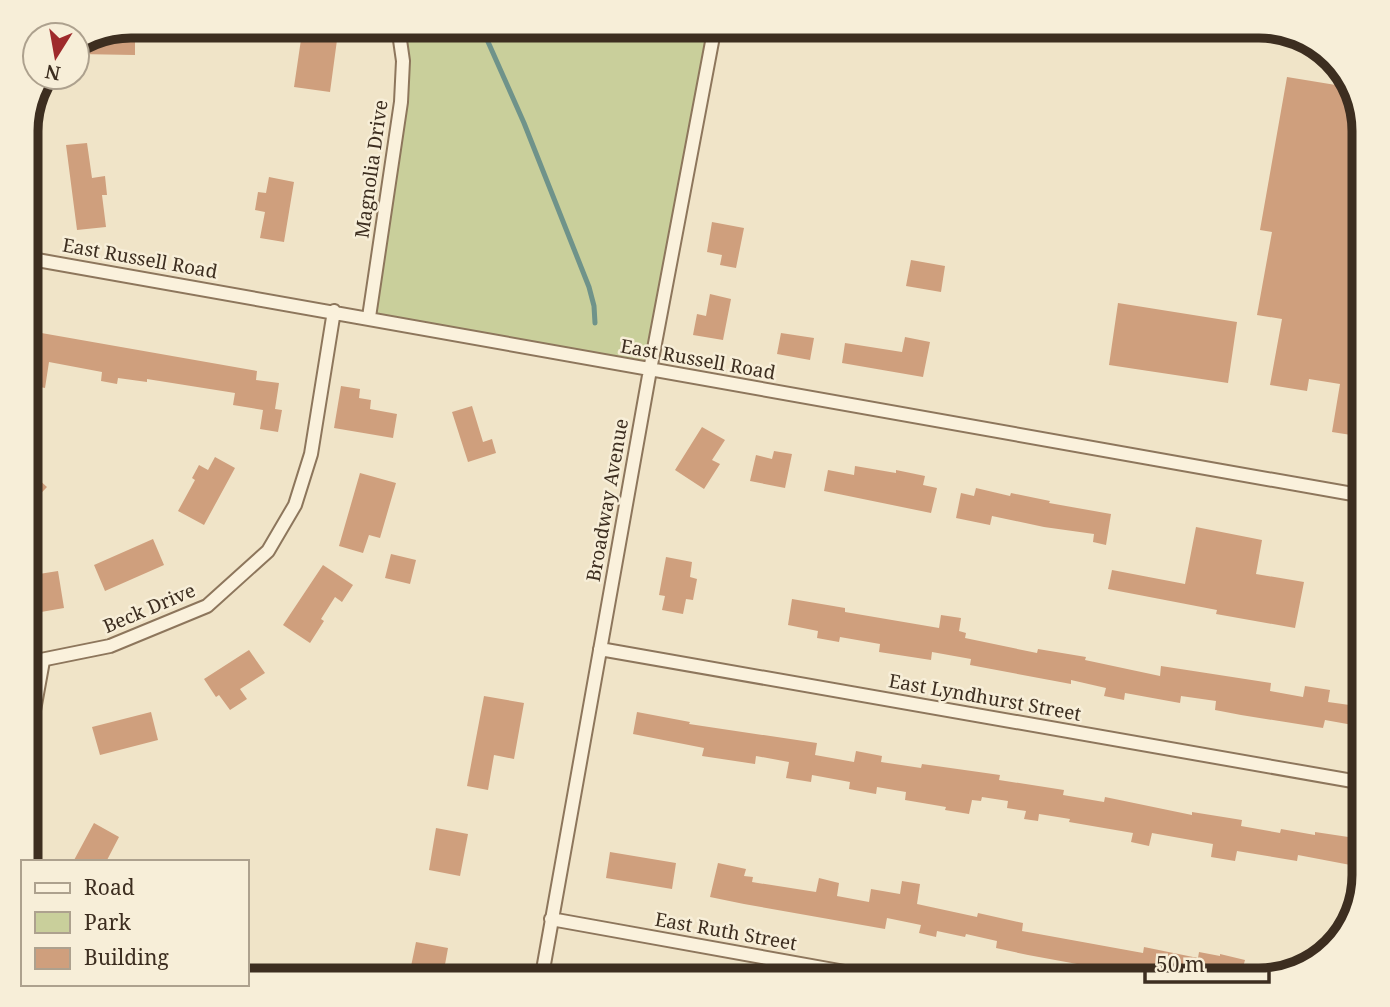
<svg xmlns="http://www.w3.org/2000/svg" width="1390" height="1007" font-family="'Noto Serif',serif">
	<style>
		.green { fill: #c9cf9b }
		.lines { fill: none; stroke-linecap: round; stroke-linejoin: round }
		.stream { stroke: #6f938a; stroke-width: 5 }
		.building { fill: #cf9f7d }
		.street-casing { stroke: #8d765c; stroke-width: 16 }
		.street { stroke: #faf1dc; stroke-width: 12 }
		.labels { text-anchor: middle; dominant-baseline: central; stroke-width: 5; stroke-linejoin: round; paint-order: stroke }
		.street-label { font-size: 19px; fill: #3d2e20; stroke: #f7eed8 }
		.rim { fill: none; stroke: #3d2e20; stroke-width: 9 }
	</style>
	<rect width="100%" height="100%" fill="#f0e4c8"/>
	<path class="green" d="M398,26H715L650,370L369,317L401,102Z"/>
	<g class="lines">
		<path class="stream" d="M481,26L524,123L589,287L594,306L595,323"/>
	</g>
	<path class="building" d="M131,26H135V55L77,54V47Z
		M303,26L334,29L332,40H337L330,92L294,87Z
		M1287,77L1354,88L1364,131V437L1332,432L1340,384L1309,379L1307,391L1270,385L1282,319L1257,315L1272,232L1260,230Z
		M87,143L92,178L105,176L107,195H102L106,227L77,230L66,145Z
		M269,177L294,182L284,242L260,238L265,212L255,210L258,192L266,193Z
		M712,222L744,228L736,268L720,265L722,255L707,252Z
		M911,260L945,266L941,292L906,286Z
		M710,294L731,299L723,340L693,335L697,314L706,316Z
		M1118,303L1237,322L1228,383L1109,365Z
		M30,331L257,371L256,380L279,383L275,409L282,410L278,432L260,429L263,410L233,405L235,393L147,379V382L118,378L117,384L101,381L102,372L49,362L45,388L26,384L30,358L26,357V337L29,338Z
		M781,333L814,338L810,360L777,354Z
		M905,337L930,342L923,377L842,363L845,343L902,352Z
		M341,386L360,389L359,398L371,400L370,409L397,414L393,438L334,428Z
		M472,406L483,442L492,439L496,453L468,462L452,412Z
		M702,427L725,440L712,460L720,464L704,489L675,470Z
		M774,451L792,454L785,488L750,481L756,455L772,459Z
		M215,457L235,468L204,525L178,511L195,480L192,478L199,465L208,470Z
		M855,466L896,473V470L925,476L923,485L937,488L931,513L824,491L828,470L854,475Z
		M26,468L47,487L26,509Z
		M360,473L396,483L380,538L369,535L363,553L339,546Z
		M976,488L1010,496L1011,493L1050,501L1049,503L1111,514L1106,545L1093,542L1094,534L1044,527L992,516L990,525L956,518L961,493L974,496Z
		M1196,527L1262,540L1256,574L1304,582L1295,628L1216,614L1217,610L1108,589L1112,570L1185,584Z
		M153,539L164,565L105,591L94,565Z
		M34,542L39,574L58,571L64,608L41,612L40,609L26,611V543Z
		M391,554L416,560L410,584L385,578Z
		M666,557L692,562L690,577L697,579L693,600L686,599L683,614L662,610L665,596L659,595Z
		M323,565L353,585L342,602L335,597L321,619L324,621L310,643L283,625Z
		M792,599L845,608V612L939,628L941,615L961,618L959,631L966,633L965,638L1037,653L1038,649L1086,657L1085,660L1160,676L1161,666L1271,683L1270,691L1303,697L1305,686L1330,690L1328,702L1364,707V727L1325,720L1323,728L1241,715L1215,710L1216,701L1181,696L1180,703L1125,693L1124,700L1104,696L1106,688L1071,680V684L970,665L971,659L932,652L931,660L879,652L880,644L840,637L839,642L817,638L818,631L788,625Z
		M249,650L265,673L240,689L247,699L230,710L219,695L216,697L204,679Z
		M484,696L524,703L514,759L494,755L488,790L467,786Z
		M151,712L158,740L100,755L92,727Z
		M637,712L690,722L689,724L817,743L815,755L854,762L856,751L882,756L881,762L921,768L922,764L1000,775L999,780L1064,790L1063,795L1104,802L1105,797L1192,815V812L1242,820L1241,826L1280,833L1281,829L1315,835V832L1355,838L1354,844L1364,846L1361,867L1298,855L1297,861L1237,851L1235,861L1211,857L1213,844L1152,833L1149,846L1131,842L1133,833L1069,822L1070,819L1039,814L1038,821L1024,819L1026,811L1007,808L1008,801L982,797L981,801L972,800L969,814L945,810L946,807L905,800L906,792L877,787L876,794L849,789L850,782L812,775L811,782L786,778L789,762L756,756L755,764L702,756L704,748L633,734Z
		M94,823L119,837L106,862H73Z
		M436,828L468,834L460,876L429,870Z
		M610,852L676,863L672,889L606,878Z
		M718,863L746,869L744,876L753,877L752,882L816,892L819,878L839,883L837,896L869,902L871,889L900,894L902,881L920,884L917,904L977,917L978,913L1023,923L1022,931L1143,953L1144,947L1198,958L1199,952L1220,956V954L1245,960L1243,967L1284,975L1258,981H1210L1211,976L1186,970L1184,981H1180L1127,969L1126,973L1028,955L996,948L997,941L966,934L965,937L937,931L936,937L919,933L921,925L887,918L885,929L744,904L710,897Z
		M416,942L448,948L442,981H408Z"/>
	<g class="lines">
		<g class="street-casing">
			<path id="street" d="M26,258C473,335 918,418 1364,496
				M369,317L401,102L403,61L398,26
				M600,649L1364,783
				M26,663L110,646L207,606L268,551L295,505L311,454L334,311
				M26,754L43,661
				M551,919L895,981
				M541,981L650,370L715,26"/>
		</g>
		<use href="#street" class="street"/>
	</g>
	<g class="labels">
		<g class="street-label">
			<text transform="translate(371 169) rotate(-82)">Magnolia Drive</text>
			<text transform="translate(140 258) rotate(10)">East Russell Road</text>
			<text transform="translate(698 359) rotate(10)">East Russell Road</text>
			<text transform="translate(607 500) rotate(-80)">Broadway Avenue</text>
			<text transform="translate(149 608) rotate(-23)">Beck Drive</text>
			<text transform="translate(985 697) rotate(10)">East Lyndhurst Street</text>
			<text transform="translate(726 931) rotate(10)">East Ruth Street</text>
		</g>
	</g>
	<path d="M0 0H1390V1007H0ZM131 38H1259A93 93 0 0 1 1352 131V875A93 93 0 0 1 1259 968H131A93 93 0 0 1 38 875V131A93 93 0 0 1 131 38Z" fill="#f7eed8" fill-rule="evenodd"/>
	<path class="rim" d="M131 38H1259A93 93 0 0 1 1352 131V875A93 93 0 0 1 1259 968H131A93 93 0 0 1 38 875V131A93 93 0 0 1 131 38Z"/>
	<rect x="21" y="860" width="228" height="126" fill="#f7eed8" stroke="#ada18e" stroke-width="2"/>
	<rect x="35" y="883" width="35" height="10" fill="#faf1dc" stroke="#ada18e" stroke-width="2"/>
	<text x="84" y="895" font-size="21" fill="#3d2e20">Road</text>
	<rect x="35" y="912" width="35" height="21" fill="#c9cf9b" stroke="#ada18e" stroke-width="2"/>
	<text x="84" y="930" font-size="21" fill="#3d2e20">Park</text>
	<rect x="35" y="948" width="35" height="21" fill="#cf9f7d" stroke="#ada18e" stroke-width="2"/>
	<text x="84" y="965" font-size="21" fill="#3d2e20">Building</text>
	<g transform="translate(56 56) rotate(191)"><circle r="33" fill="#f7eed8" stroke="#ada18e" stroke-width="2"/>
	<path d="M0-5L12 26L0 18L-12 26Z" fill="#9e2a2b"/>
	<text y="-10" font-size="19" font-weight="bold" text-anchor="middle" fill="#3d2e20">N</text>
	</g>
	<path d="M1145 972v10h124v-10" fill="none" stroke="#3d2e20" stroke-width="3.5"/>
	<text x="1156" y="972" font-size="21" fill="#3d2e20" stroke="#f7eed8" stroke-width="5" paint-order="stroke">50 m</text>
</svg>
